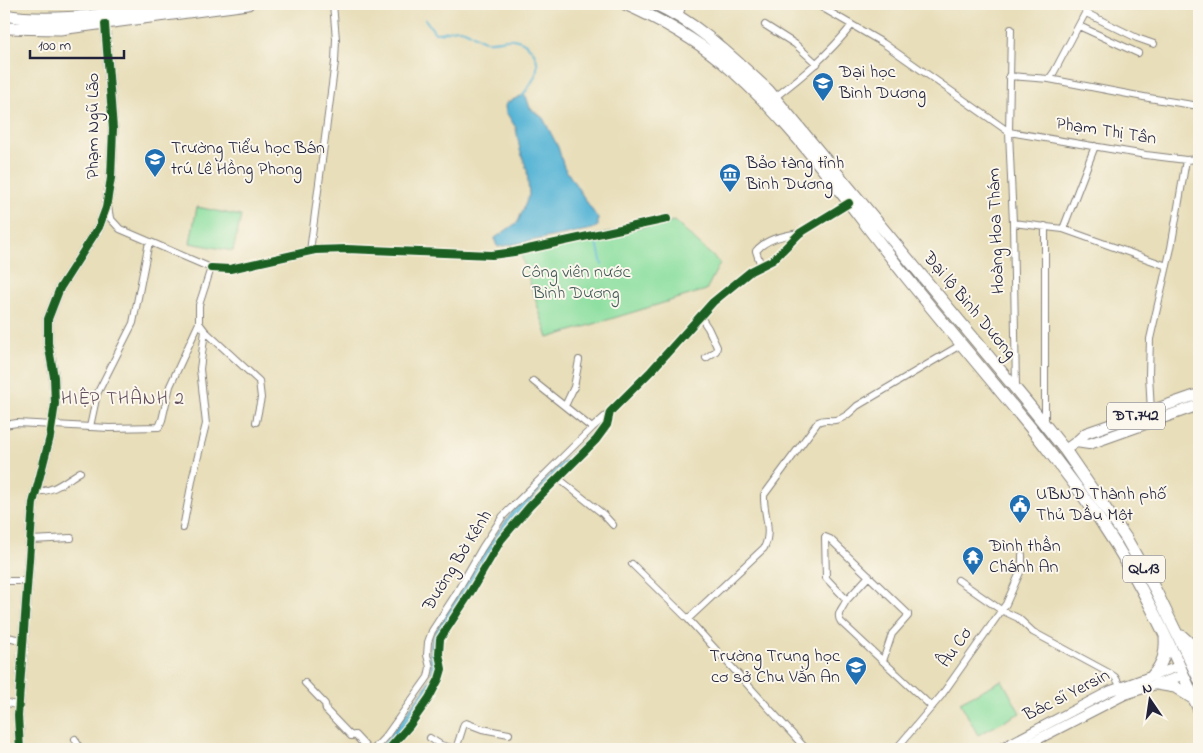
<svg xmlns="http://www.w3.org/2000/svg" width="1203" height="753" font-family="'Indie Flower',sans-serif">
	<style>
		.green { fill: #8ddfa0; stroke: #58806e }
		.water { fill: #58b5d6; stroke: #3d6c88 }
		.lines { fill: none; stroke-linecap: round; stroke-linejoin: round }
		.stream { stroke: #58b5d6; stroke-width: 2 }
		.street-casing { stroke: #85807a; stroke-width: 8 }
		.secondary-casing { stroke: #85807a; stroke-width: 11 }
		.primary-casing { stroke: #85807a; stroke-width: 12 }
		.highway-casing { stroke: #85807a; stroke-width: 13 }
		.street { stroke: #fff; stroke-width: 6 }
		.secondary { stroke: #fff; stroke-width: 9 }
		.primary { stroke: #fff; stroke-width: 10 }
		.highway { stroke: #fff; stroke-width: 11 }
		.cycleway-casing { stroke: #fbf7ec; stroke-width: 11 }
		.cycleway { stroke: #1b5e20; stroke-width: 8 }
		.labels { text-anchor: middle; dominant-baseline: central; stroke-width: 4; stroke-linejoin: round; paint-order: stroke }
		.shield { fill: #fbf7ec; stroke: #636270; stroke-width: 1 }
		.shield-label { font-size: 16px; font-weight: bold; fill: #22223b }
		.poi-label { font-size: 18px; fill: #22223b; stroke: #fbf7ec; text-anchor: start }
		.street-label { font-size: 18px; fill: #22223b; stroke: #fbf7ec }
		.park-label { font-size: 18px; fill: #425b59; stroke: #fbf7ec }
		.neighbourhood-label { font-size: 19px; letter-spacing: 1px; fill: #634f5d; stroke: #fbf7ec }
	</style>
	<rect width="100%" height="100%" fill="#fbf7ec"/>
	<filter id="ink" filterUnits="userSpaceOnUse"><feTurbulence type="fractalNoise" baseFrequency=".02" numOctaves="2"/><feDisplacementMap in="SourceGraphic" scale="10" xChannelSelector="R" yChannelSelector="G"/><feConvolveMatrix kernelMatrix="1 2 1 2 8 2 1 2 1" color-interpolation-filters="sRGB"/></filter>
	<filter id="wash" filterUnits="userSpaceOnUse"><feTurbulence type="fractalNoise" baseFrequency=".0096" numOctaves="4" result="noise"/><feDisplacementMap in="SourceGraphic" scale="20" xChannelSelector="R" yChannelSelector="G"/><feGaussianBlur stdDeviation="1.12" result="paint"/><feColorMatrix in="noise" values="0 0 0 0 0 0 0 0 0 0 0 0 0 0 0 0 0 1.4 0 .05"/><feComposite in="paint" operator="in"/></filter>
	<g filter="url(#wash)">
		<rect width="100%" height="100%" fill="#e8deba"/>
		<path class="green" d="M197,207L241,216L233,251L190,243Z
			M674,221L720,263L706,290L548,338L519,249Z
			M1002,680L1020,713L978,735L960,702Z"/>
		<path class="water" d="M521,96H526L530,108L543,118L558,147L564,167L598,219V226L592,229L498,247L496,244L495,238L518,222L529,195L527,170L520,150L516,128L506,112L505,107L506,103Z
			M594,430L598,432L558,472L504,530L438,639C435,651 440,663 437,674C430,700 402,730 385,749H379L425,688L432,674L429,657L432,637L489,544L512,512Z"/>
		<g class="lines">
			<path class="stream" d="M425,19L435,33C444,34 450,29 458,29C469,28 476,40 486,41C496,42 504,38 513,39C528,41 539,54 537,69C536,80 527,88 522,97
				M596,237L602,265"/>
		</g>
	</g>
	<g filter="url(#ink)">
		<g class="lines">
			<g class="street-casing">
				<path id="street" d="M816,4L883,43L1009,132L1146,155L1186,160L1199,159
					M1086,13L1137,38L1154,44
					M679,16L683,4
					M765,25L795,44L817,64
					M1079,26L1138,53
					M1011,29L1009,132L1013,223L1016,387
					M1009,76L1049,79L1054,72L1090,4
					M1049,79L1149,98L1199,106
					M774,98C804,75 828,55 852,25
					M108,206L110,218L120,229L211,268L199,305V323L205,331L259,381L261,398L256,422
					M1013,223L1063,229L1167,266
					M1045,226V425
					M1063,229L1095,146
					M310,251L335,62L336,39L333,4
					M761,266L756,251C767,238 783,236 799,233
					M211,268L230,269L315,250L347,249L492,255L514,252L667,219
					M700,316L708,328L717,347L716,351L706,358
					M533,381L592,428
					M565,406L574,387L579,360
					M1151,412L1149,374L1150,339L1171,248L1186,160
					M4,425L17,423L109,428L159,427L162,420L170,386L199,323
					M90,427L97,394L133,323L149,242
					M558,478L603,514L613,525
					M36,491C53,493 66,480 80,472
					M183,528L193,476L206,424L200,369L205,331
					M31,540L71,538
					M632,564L688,619L806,749
					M958,580L1001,610L1018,618L1033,632L1109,673L1115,677L1121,687
					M4,581H28
					M846,601L869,576
					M688,619L764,548C773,530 763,513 764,495L818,422C825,418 828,421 835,420C844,419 851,412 857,406L962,344
					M4,636L24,641
					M883,661L892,634L908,616V614L830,539L825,537L826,578L845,598L846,601C843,608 835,614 841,622L932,707
					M305,683L325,704L326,710L351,736L355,735L368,749
					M4,702L19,706
					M430,738L441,745L456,749
					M75,739L80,749
					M374,749L386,736L428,677L430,667L427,655L428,642L432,631L454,597L482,548L503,516L592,428L609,413
					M389,749L410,725L429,698L439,679L442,669L439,654L440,639L470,593L501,540L530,506L596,440L607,425L610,412L651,371L713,302L751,271L773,260L800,233L849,203
					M456,749L464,724L466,723L482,729L509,734
					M896,749L941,696L1006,604L1022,568V555"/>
			</g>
			<g class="secondary-casing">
				<path id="secondary" d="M20,749L18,716L33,503L50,437L55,404L54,377L48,343V319L60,288L99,227L106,208L111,178L113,129L105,24
					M1000,749L1110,691L1180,666
					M1019,749L1124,695L1184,675"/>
			</g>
			<g class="primary-casing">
				<path id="primary" d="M1076,442L1089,444L1199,405
					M1065,450L1076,442L1086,433L1199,394"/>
			</g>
			<g class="highway-casing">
				<path id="highway" d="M625,4C659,19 692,37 721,61C794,122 848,204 907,278C949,330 992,381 1034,432C1058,463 1082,492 1103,525C1142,583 1171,646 1199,710
					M655,4C699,24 733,58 768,90L1034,411L1065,450L1126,538L1156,591L1199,679
					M4,15C61,25 121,10 178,4
					M4,28L60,29L248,4
					M1182,636L1199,652
					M1153,675C1163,663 1166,653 1165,638
					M1157,684L1175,687L1194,699"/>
			</g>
			<use href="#street" class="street"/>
			<use href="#secondary" class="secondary"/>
			<use href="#primary" class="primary"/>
			<use href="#highway" class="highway"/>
			<g class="cycleway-casing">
				<path id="cycleway" d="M211,268L230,269L315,250L347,249L492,255L514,252L667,219
					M20,749L18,716L33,503L50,437L55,404L54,377L48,343V319L60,288L99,227L106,208L111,178L113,129L105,24
					M389,749L410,725L429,698L439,679L442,669L439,654L440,639L470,593L501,540L530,506L596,440L607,425L610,412L651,371L713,302L751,271L773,260L800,233L849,203"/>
			</g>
			<use href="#cycleway" class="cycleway"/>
		</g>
	</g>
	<defs>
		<g id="university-pin" transform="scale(1.125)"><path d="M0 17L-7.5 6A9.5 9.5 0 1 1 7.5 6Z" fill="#1f6fb2" stroke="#fbf7ec"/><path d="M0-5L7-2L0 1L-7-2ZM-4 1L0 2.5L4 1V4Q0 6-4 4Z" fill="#fff"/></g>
		<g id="school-pin" transform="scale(1.125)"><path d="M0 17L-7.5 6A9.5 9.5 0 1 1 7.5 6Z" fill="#1f6fb2" stroke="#fbf7ec"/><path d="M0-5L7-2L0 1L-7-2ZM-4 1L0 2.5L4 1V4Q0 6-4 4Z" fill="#fff"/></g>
		<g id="museum-pin" transform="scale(1.125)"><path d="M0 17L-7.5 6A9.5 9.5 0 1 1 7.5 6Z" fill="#1f6fb2" stroke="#fbf7ec"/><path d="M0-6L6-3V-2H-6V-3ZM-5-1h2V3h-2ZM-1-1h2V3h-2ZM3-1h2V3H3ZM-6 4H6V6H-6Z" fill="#fff"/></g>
		<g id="civic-pin" transform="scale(1.125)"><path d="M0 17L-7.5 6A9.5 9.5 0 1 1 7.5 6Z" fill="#1f6fb2" stroke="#fbf7ec"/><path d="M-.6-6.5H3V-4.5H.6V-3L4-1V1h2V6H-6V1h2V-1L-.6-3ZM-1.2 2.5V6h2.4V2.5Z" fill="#fff"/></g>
		<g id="temple-pin" transform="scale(1.125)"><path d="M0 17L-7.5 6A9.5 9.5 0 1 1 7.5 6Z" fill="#1f6fb2" stroke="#fbf7ec"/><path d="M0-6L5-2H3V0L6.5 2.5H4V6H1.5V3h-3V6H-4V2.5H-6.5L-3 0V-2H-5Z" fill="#fff"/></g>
	</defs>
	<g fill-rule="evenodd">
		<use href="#university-pin" x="823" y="83"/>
		<use href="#school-pin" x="155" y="159"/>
		<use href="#museum-pin" x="730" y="174"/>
		<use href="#civic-pin" x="1020" y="505"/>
		<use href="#temple-pin" x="973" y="557"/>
		<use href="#school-pin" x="856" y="667"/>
	</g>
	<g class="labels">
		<g class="shield">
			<rect x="1107" y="402.5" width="58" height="27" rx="4"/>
			<rect x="1123" y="555.5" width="42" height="27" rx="4"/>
		</g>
		<g class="shield-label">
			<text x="1136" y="416">ĐT.742</text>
			<text x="1144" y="569">QL.13</text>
		</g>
		<g class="poi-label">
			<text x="839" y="73">Đại học<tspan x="839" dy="21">Bình Dương</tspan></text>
			<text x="171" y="149">Trường Tiểu học Bán<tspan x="171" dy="21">trú Lê Hồng Phong</tspan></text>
			<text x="746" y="164">Bảo tàng tỉnh<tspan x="746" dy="21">Bình Dương</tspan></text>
			<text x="1036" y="495">UBND Thành phố<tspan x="1036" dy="21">Thủ Dầu Một</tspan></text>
			<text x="989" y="547">Đình thần<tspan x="989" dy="21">Chánh An</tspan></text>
			<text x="840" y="657" text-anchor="end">Trường Trung học<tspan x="840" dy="21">cơ sở Chu Văn An</tspan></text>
		</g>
		<g class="street-label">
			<text transform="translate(94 126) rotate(-90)">Phạm Ngũ Lão</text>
			<text transform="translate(1106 132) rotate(9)">Phạm Thị Tân</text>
			<text transform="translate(997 231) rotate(-92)">Hoàng Hoa Thám</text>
			<text transform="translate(969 306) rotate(50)">Đại lộ Bình Dương</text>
			<text transform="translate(458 561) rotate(-58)">Đường Bờ Kênh</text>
			<text transform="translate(956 648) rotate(-55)">Âu Cơ</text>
			<text transform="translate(1067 696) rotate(-27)">Bác sĩ Yersin</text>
		</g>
		<g class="park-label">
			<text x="576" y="273">Công viên nước<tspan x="576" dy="21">Bình Dương</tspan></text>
		</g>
		<g class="neighbourhood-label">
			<text x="123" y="399">HIỆP THÀNH 2</text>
		</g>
	</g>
	<rect width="1203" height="753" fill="none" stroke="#fbf7ec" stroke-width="20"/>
	<g transform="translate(1150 700) rotate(347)" stroke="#fbf7ec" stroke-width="4" paint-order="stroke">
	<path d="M0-4L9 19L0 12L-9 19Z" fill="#22223b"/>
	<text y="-8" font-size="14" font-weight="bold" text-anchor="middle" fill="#22223b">N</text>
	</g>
	<path d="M30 50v8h94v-8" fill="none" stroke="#22223b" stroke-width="2.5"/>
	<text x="38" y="50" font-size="15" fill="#22223b" stroke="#fbf7ec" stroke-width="4" paint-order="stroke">100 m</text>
</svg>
